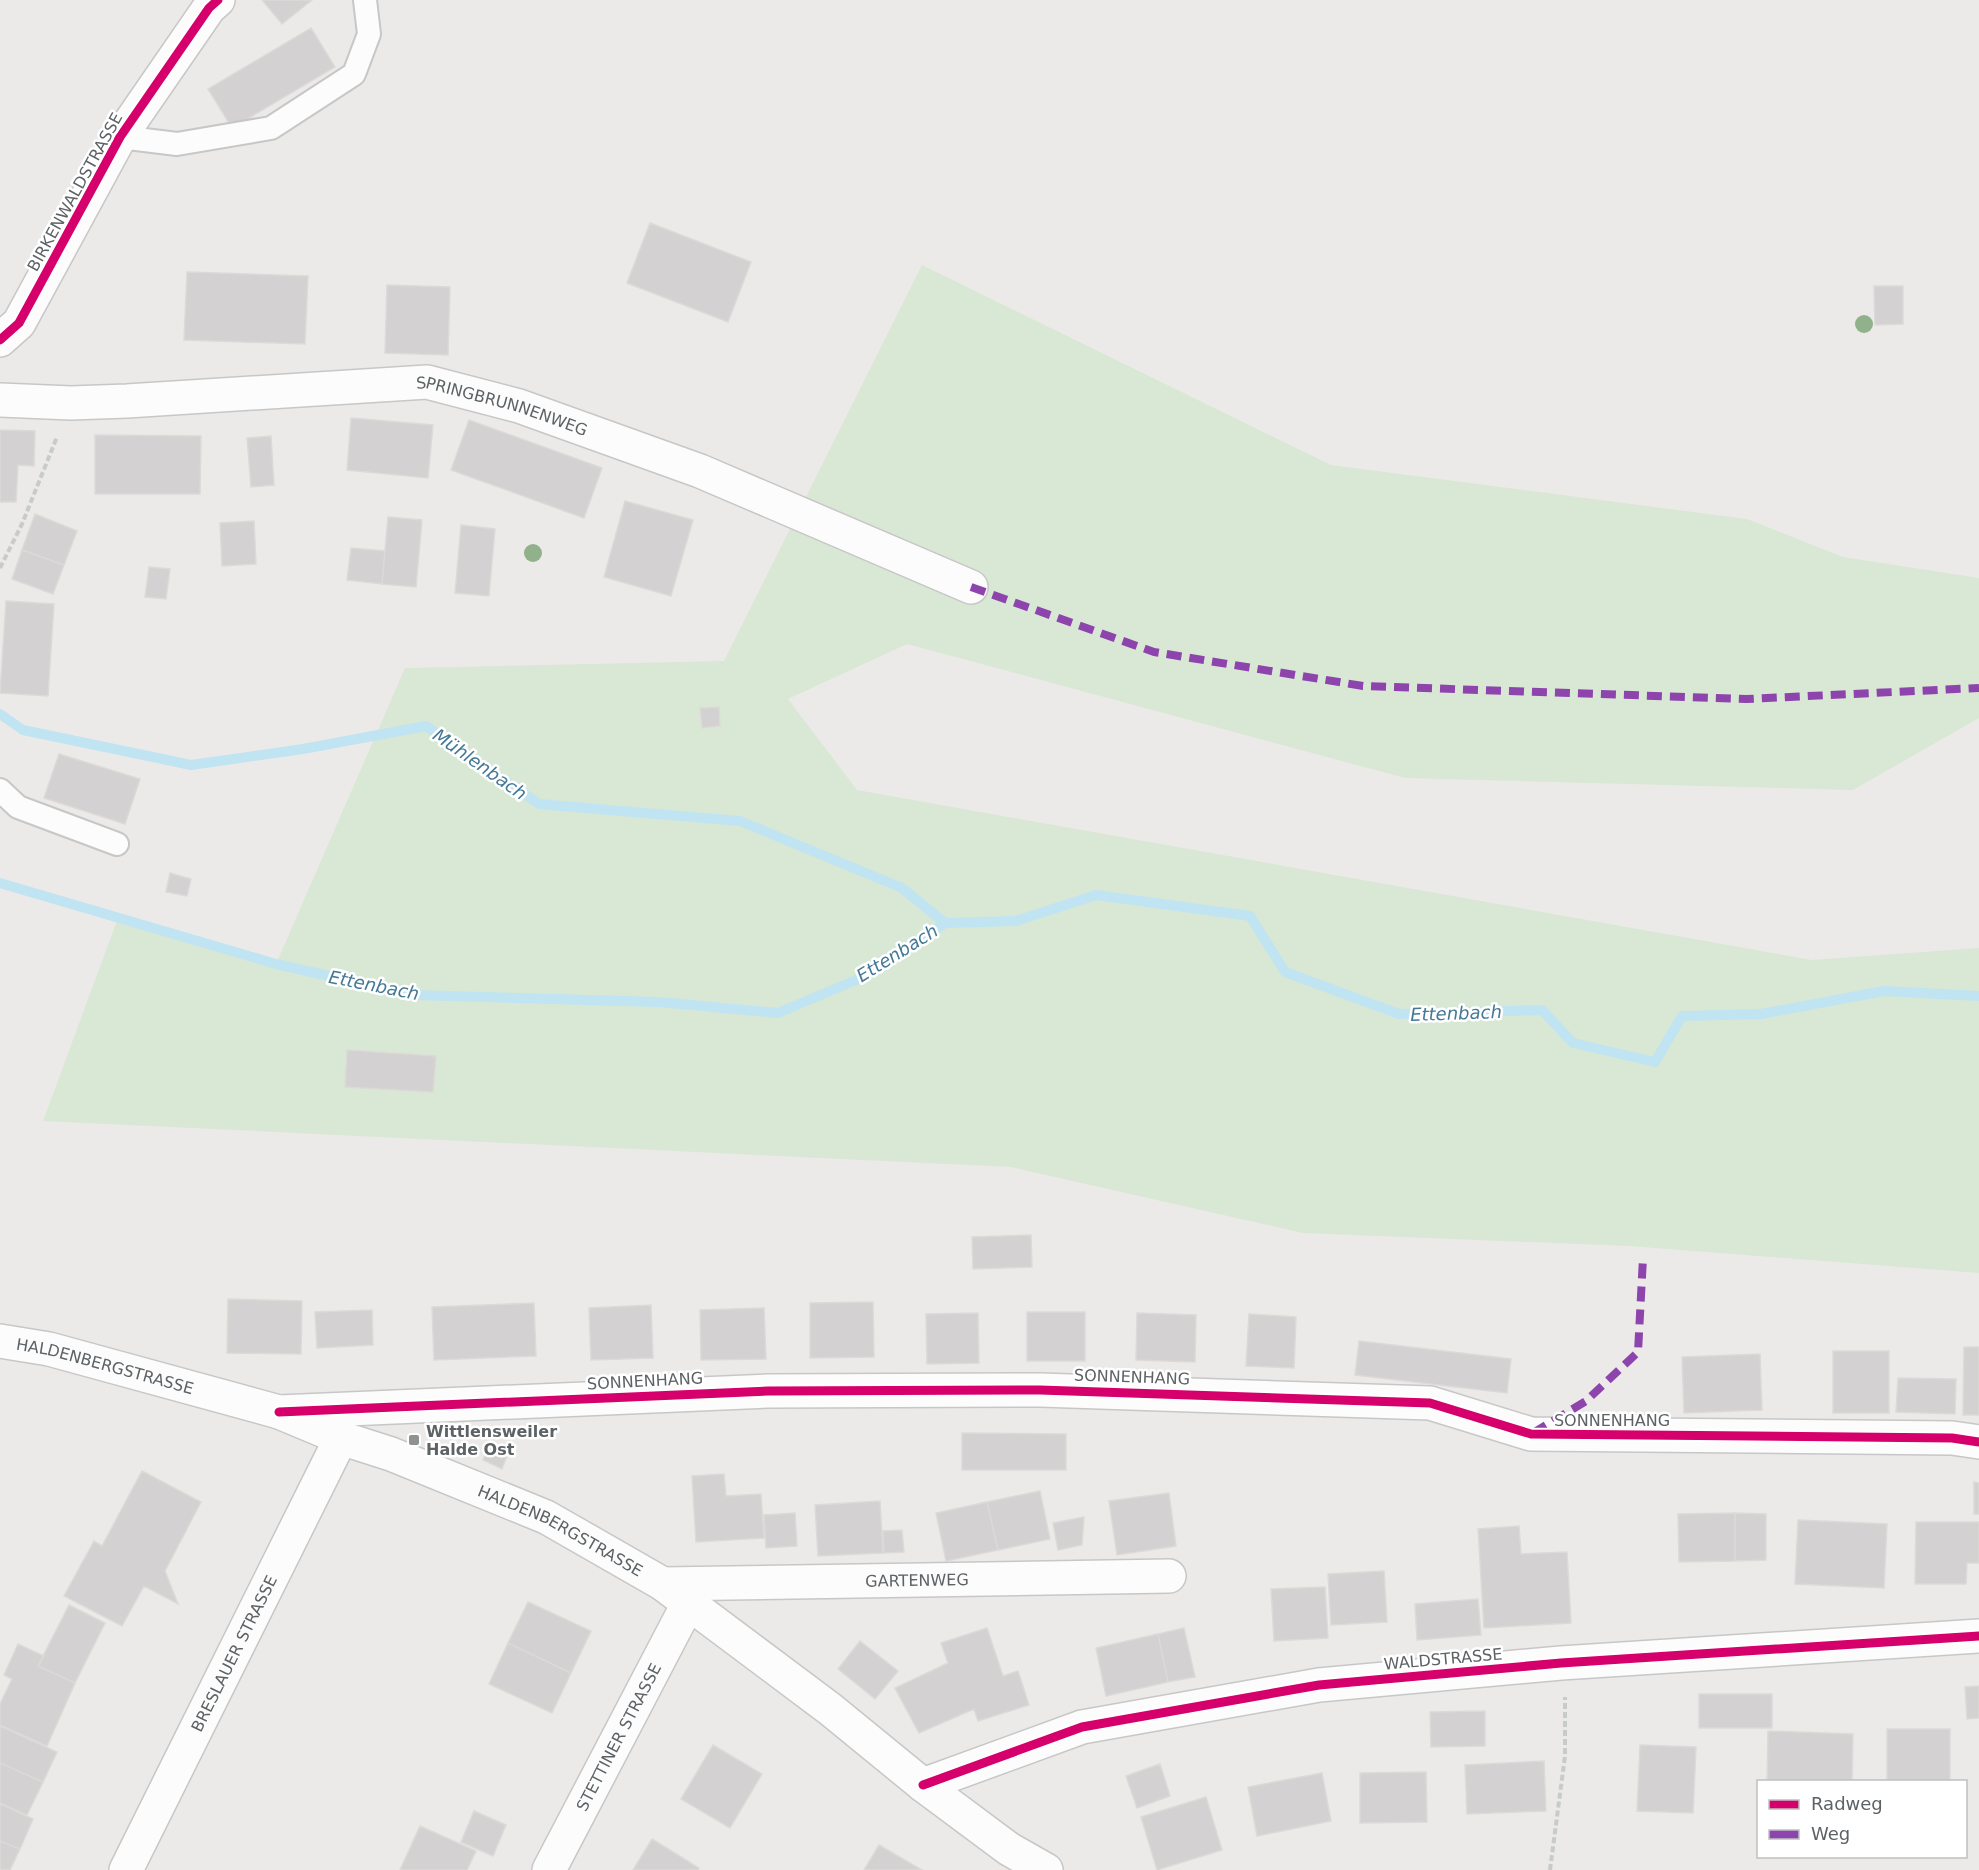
<svg xmlns="http://www.w3.org/2000/svg" width="1979" height="1870" font-family="'DejaVu Sans',sans-serif">
	<style>
		.green { fill: #d9e7d5 }
		.lines { fill: none; stroke-linecap: round; stroke-linejoin: round }
		.stream { stroke: #c0e4f2; stroke-width: 10 }
		.building { fill: #d3d1d1; stroke: #dcdad8; stroke-width: 1.5 }
		.service-casing { stroke: #c7c7c7; stroke-width: 26 }
		.minor-casing { stroke: #c7c7c7; stroke-width: 36 }
		.path { stroke: #c7cbc9; stroke-width: 4; stroke-dasharray: 6 3; stroke-linecap: butt }
		.service { stroke: #fcfcfc; stroke-width: 22 }
		.minor { stroke: #fcfcfc; stroke-width: 33 }
		.quiet { stroke: #8e44ad; stroke-width: 8; stroke-dasharray: 15 8; stroke-linecap: butt }
		.cycleway-casing { stroke: #fff; stroke-width: 13 }
		.cycleway { stroke: #d6006c; stroke-width: 9 }
		.tree { fill: #90b18a }
		.poi-dot { fill: #8f9293; stroke: #fff; stroke-width: 2 }
		.labels { text-anchor: middle; dominant-baseline: central; stroke-width: 5; stroke-linejoin: round; paint-order: stroke }
		.street-label { font-size: 16px; fill: #5d6265; stroke: #fff }
		.poi-label { font-size: 16px; font-weight: bold; fill: #5d6265; stroke: #fff; text-anchor: start }
		.water-label { font-size: 18px; font-style: italic; fill: #447897; stroke: #fff }
	</style>
	<rect width="100%" height="100%" fill="#eceae8"/>
	<path class="green" d="M922,265L1331,465L1747,519L1843,557L1979,578V718L1853,790L1405,778L907,644L788,699L857,790L1812,960L1979,948V1273L1629,1246L1303,1233L1011,1167L43,1121L118,918L276,964L405,668L724,661Z"/>
	<g class="lines">
		<path class="stream" d="M0,714L23,730L191,765L303,749L426,726L539,804L740,821L902,888L945,923
			M0,883L276,964L413,995L659,1002L778,1013L870,974L945,923L1016,921L1096,895L1250,916L1285,972L1399,1014L1542,1010L1573,1043L1655,1062L1682,1016L1761,1014L1884,991L1979,996"/>
	</g>
	<path class="building" d="M262,0H312L282,24Z
		M311,28L335,67L232,128L208,89Z
		M650,223L751,262L728,322L627,283Z
		M187,272L308,276L305,344L184,340Z
		M387,285L450,287L448,355L385,353Z
		M1874,286H1903V324L1875,325Z
		M351,418L433,425L428,478L347,470Z
		M469,420L602,468L584,518L451,470Z
		M0,430L35,431L34,466L18,465L16,502H0Z
		M95,435L201,436L200,494H95Z
		M271,436L274,485L251,487L247,438Z
		M625,501L693,520L671,596L604,577Z
		M35,514L77,531L64,565L22,550Z
		M388,517L422,520L416,587L382,584Z
		M254,521L256,564L222,566L220,523Z
		M461,525L495,529L489,596L455,593Z
		M351,548L385,551L382,584L347,580Z
		M22,550L64,565L53,594L12,579Z
		M149,567L170,569L166,599L145,597Z
		M6,601L54,604L48,696L0,693Z
		M719,707L720,726L702,728L700,708Z
		M59,754L140,779L125,824L44,798Z
		M170,873L191,879L187,896L166,892Z
		M347,1050L436,1056L433,1092L345,1087Z
		M1031,1235L1032,1267L973,1269L972,1237Z
		M228,1299L302,1301L301,1354L227,1353Z
		M873,1302L874,1357L810,1358V1303Z
		M534,1303L536,1356L434,1360L432,1307Z
		M651,1305L653,1358L591,1360L589,1308Z
		M764,1308L766,1359L701,1360L700,1310Z
		M372,1310L373,1345L317,1348L315,1312Z
		M1027,1312H1085V1361H1027Z
		M978,1313L979,1363L927,1364L926,1314Z
		M1137,1313L1196,1315L1195,1362L1136,1360Z
		M1249,1314L1296,1317L1294,1368L1246,1366Z
		M1359,1341L1511,1359L1507,1393L1355,1375Z
		M1964,1347H1979V1415H1963Z
		M1833,1351H1889V1413H1833Z
		M1760,1354L1762,1410L1684,1413L1682,1357Z
		M1898,1378L1956,1379L1955,1414L1896,1412Z
		M962,1433L1066,1434V1470H962Z
		M488,1448L507,1456L502,1469L483,1460Z
		M142,1471L201,1502L165,1571L178,1604L144,1586L122,1626L64,1596L94,1541L102,1546Z
		M724,1474L726,1496L761,1494L764,1538L696,1542L692,1476Z
		M1974,1482L1979,1483V1514H1974Z
		M1040,1491L1050,1539L998,1550L987,1502Z
		M1169,1493L1176,1546L1117,1555L1109,1501Z
		M880,1501L883,1553L818,1556L815,1505Z
		M987,1502L998,1550L946,1561L936,1513Z
		M795,1513L797,1546L766,1548L764,1515Z
		M1735,1513V1561L1679,1562L1678,1514Z
		M1735,1513L1766,1514V1560L1735,1561Z
		M1084,1517L1082,1545L1058,1550L1053,1523Z
		M1798,1520L1887,1524L1884,1588L1795,1584Z
		M1916,1522H1979V1563H1967L1966,1584H1915Z
		M1519,1526L1521,1554L1567,1552L1571,1623L1484,1628L1478,1529Z
		M902,1530L904,1552L884,1553L883,1531Z
		M1384,1571L1387,1622L1331,1625L1328,1574Z
		M1325,1587L1328,1638L1274,1641L1271,1589Z
		M1478,1599L1481,1635L1417,1640L1415,1604Z
		M528,1602L591,1631L571,1673L508,1643Z
		M69,1605L105,1623L75,1683L38,1666Z
		M987,1628L1003,1676L1018,1671L1029,1705L978,1721L974,1709L919,1733L895,1688L948,1663L941,1643Z
		M1184,1628L1195,1677L1168,1682L1158,1634Z
		M1158,1634L1168,1682L1106,1696L1096,1648Z
		M860,1641L898,1671L875,1699L838,1669Z
		M508,1643L571,1673L552,1713L489,1684Z
		M18,1644L44,1656L38,1666L75,1683L47,1746L0,1725V1704L12,1679L4,1675Z
		M1979,1686V1718L1967,1719L1965,1687Z
		M1699,1694H1772V1728H1699Z
		M1485,1711V1746L1431,1747L1430,1712Z
		M0,1726L57,1752L43,1782L0,1763Z
		M1887,1729H1950V1782H1887Z
		M1768,1731L1853,1734L1852,1782H1767Z
		M713,1745L762,1774L730,1828L681,1799Z
		M1640,1745L1696,1747L1693,1813L1637,1811Z
		M1544,1761L1546,1811L1467,1814L1465,1765Z
		M0,1763L43,1782L27,1815L0,1803Z
		M1160,1764L1170,1796L1137,1808L1126,1776Z
		M1426,1772L1427,1822L1360,1823V1773Z
		M1322,1773L1331,1821L1257,1836L1248,1787Z
		M1206,1797L1222,1850L1157,1870L1141,1817Z
		M0,1804L33,1819L20,1849L0,1841Z
		M474,1811L506,1825L493,1856L461,1842Z
		M420,1826L476,1851L467,1870H400Z
		M652,1839L699,1868L698,1870H633Z
		M0,1841L20,1849L10,1870H0Z
		M879,1845L922,1870H864Z"/>
	<g class="lines">
		<g class="service-casing">
			<path id="service" d="M120,137L177,144L271,128L354,74L369,34L365,0
				M0,790L18,807L117,844"/>
		</g>
		<g class="minor-casing">
			<g id="minor">
				<path d="M0,340L19,323L120,137L209,8L218,0"/>
				<path id="s1" d="M0,400L71,403L127,401L427,382L519,406L700,471L971,587"/>
				<path id="s2" d="M0,1341L49,1349L279,1412L341,1438L391,1454L546,1517L663,1584L830,1709L923,1785L1009,1849L1046,1870"/>
				<path d="M279,1412L768,1391L1040,1390L1430,1403L1531,1434L1952,1438L1979,1442"/>
				<path id="s3" d="M663,1584L1169,1576"/>
				<path d="M923,1785L1082,1727L1319,1685L1561,1663L1979,1636"/>
				<path id="s4" d="M126,1870L341,1438"/>
				<path id="s5" d="M549,1870L688,1604"/>
			</g>
		</g>
		<path class="path" d="M0,568L22,524L57,437
			M1550,1870L1565,1756V1697"/>
		<use href="#service" class="service"/>
		<use href="#minor" class="minor"/>
		<path class="quiet" d="M971,587L1154,652L1363,686L1746,699L1979,688
			M1533,1433L1586,1401L1638,1352L1643,1258"/>
		<g class="cycleway-casing">
			<path id="cycleway" d="M0,340L19,323L120,137L209,8L218,0
				M279,1412L768,1391L1040,1390L1430,1403L1531,1434L1952,1438L1979,1442
				M923,1785L1082,1727L1319,1685L1561,1663L1979,1636"/>
		</g>
		<use href="#cycleway" class="cycleway"/>
	</g>
	<g class="tree">
		<circle cx="1864" cy="324" r="9"/>
		<circle cx="533" cy="553" r="9"/>
	</g>
	<rect class="poi-dot" x="408" y="1434" width="12" height="12" rx="3"/>
	<g class="labels">
		<g class="street-label">
			<text transform="translate(75 192) rotate(-61)">BIRKENWALDSTRASSE</text>
			<text stroke="none"><textPath href="#s1" startOffset="506">SPRINGBRUNNENWEG</textPath></text>
			<text stroke="none"><textPath href="#s2" startOffset="108">HALDENBERGSTRASSE</textPath></text>
			<text transform="translate(1132 1377) rotate(2)">SONNENHANG</text>
			<text transform="translate(645 1381) rotate(-3)">SONNENHANG</text>
			<text x="1612" y="1420">SONNENHANG</text>
			<text stroke="none"><textPath href="#s2" startOffset="594">HALDENBERGSTRASSE</textPath></text>
			<text stroke="none"><textPath href="#s3" startOffset="254">GARTENWEG</textPath></text>
			<text stroke="none"><textPath href="#s4" startOffset="242">BRESLAUER STRASSE</textPath></text>
			<text transform="translate(1443 1659) rotate(-5)">WALDSTRASSE</text>
			<text stroke="none"><textPath href="#s5" startOffset="150">STETTINER STRASSE</textPath></text>
		</g>
		<g class="poi-label">
			<text x="426" y="1431">Wittlensweiler<tspan x="426" dy="18">Halde Ost</tspan></text>
		</g>
		<g class="water-label">
			<text transform="translate(480 764) rotate(35)">Mühlenbach</text>
			<text transform="translate(897 953) rotate(-32)">Ettenbach</text>
			<text transform="translate(374 985) rotate(11)">Ettenbach</text>
			<text transform="translate(1456 1013) rotate(-2)">Ettenbach</text>
		</g>
	</g>
	<rect x="1757" y="1780" width="210" height="78" fill="#ffffff" stroke="#bec0c1" stroke-width="1.5"/>
	<rect x="1769" y="1800" width="30" height="9" fill="#d6006c" stroke="#bec0c1" stroke-width="1.5"/>
	<text x="1811" y="1810" font-size="18" fill="#5d6265">Radweg</text>
	<rect x="1769" y="1830" width="30" height="9" fill="#8e44ad" stroke="#bec0c1" stroke-width="1.5"/>
	<text x="1811" y="1840" font-size="18" fill="#5d6265">Weg</text>
</svg>
